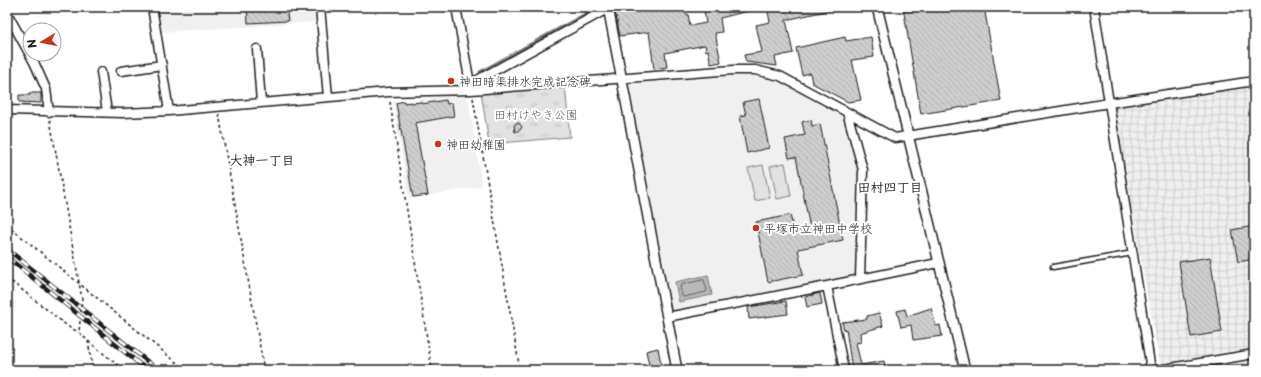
<svg xmlns="http://www.w3.org/2000/svg" width="1261" height="377" font-family="'Playpen Sans','Klee One',sans-serif">
	<style>
		.built { fill: #f0f0f0 }
		.industrial { fill: url(#industrial-grid) }
		.park { fill: url(#park-tufts); stroke: #7f7f7f }
		.pitch { fill: #e2e2e2; stroke: #7f7f7f }
		.water { fill: #b8b8b8; stroke: #7a7a7a }
		.lines { fill: none; stroke-linecap: round; stroke-linejoin: round }
		.shore { stroke: #5a5a5a; stroke-width: 1 }
		.stream { stroke: #7a7a7a; stroke-width: 3 }
		.building { fill: url(#building-back-hatch); stroke: #1c1c1c }
		.service-casing { stroke: #1c1c1c; stroke-width: 7 }
		.minor-casing { stroke: #1c1c1c; stroke-width: 11 }
		.tertiary-casing { stroke: #1c1c1c; stroke-width: 12 }
		.path { stroke: #1c1c1c; stroke-width: 1.5; stroke-dasharray: 3 3; stroke-linecap: butt }
		.service { stroke: #fff; stroke-width: 4 }
		.minor { stroke: #fff; stroke-width: 8 }
		.tertiary { stroke: #fff; stroke-width: 9 }
		.rail-casing { stroke: #1c1c1c; stroke-width: 4.5 }
		.rail { stroke: #fff; stroke-width: 3; stroke-dasharray: 9; stroke-linecap: butt }
		.poi-dot { fill: #c8321e; stroke: #fff; stroke-width: 1.5 }
		.labels { text-anchor: middle; dominant-baseline: central; stroke-width: 4; stroke-linejoin: round; paint-order: stroke }
		.poi-label { font-size: 12px; fill: #1c1c1c; stroke: #fff; text-anchor: start }
		.park-label { font-size: 12px; fill: #575757; stroke: #fff }
		.neighbourhood-label { font-size: 13px; font-weight: bold; fill: #1c1c1c; stroke: #fff }
	</style>
	<defs>
		<pattern id="industrial-grid" width="8" height="8" patternUnits="userSpaceOnUse"><rect width="8" height="8" fill="#f0f0f0"/><path d="M0 4h8M4 0v8" fill="none" stroke="#cdcdcd"/></pattern>
		<pattern id="park-tufts" width="24" height="20" patternUnits="userSpaceOnUse"><rect width="24" height="20" fill="#e2e2e2"/><path d="M3 7l-1-3M5 7V3M7 7l1-3M15 17l-1-3M17 17v-4M19 17l1-3" fill="none" stroke="#c1c1c1"/></pattern>
		<pattern id="building-back-hatch" width="6" height="6" patternUnits="userSpaceOnUse"><rect width="6" height="6" fill="#cecece"/><path d="M-1 5l2 2M0 0l6 6M5-1l2 2" fill="none" stroke="#b0b0b0"/></pattern>
	</defs>
	<rect width="100%" height="100%" fill="#fff"/>
	<filter id="ink" filterUnits="userSpaceOnUse"><feTurbulence type="fractalNoise" baseFrequency=".025" numOctaves="2"/><feDisplacementMap in="SourceGraphic" scale="8" xChannelSelector="R" yChannelSelector="G"/><feConvolveMatrix kernelMatrix="1 2 1 2 8 2 1 2 1" color-interpolation-filters="sRGB"/></filter>
	<g filter="url(#ink)">
		<path class="built" d="M157,7H315L316,22L161,32Z
			M746,75L760,76L773,78L845,118L857,160L859,182L857,274L851,278L673,313L669,310L628,87L630,84Z
			M463,95L468,98L482,186L409,199L393,102Z"/>
		<path class="industrial" d="M1254,84V348L1160,364L1113,107Z
			M1254,360V370H1191Z"/>
		<path class="park" d="M565,85L570,137L489,144L481,92Z"/>
		<path class="pitch" d="M785,163L791,196L777,199L770,166Z
			M763,165L770,198L755,201L748,168Z"/>
		<path class="water" d="M708,275L712,295L679,302L675,282Z"/>
		<g class="lines">
			<path class="shore" d="M704,280L707,290L706,292L684,297L682,296L680,287L681,285Z"/>
			<path class="stream" d="M480,72L598,7"/>
		</g>
		<path class="building" d="M247,7H286L288,21L248,23Z
			M631,7H684L685,14H688L690,26L706,23L704,10L719,7H752V10L720,18L722,32L715,33L721,62L711,64L708,50L706,51L705,45L665,53L667,67L654,69L649,32L620,36L615,11L631,8Z
			M767,7H830V10L786,20L793,53L775,57L777,66L746,62L744,55L762,52L756,25L770,22Z
			M903,7H984L1001,101L921,114Z
			M845,37L846,41L871,37L874,57L852,60L861,100L848,102L812,83L810,73L802,75L796,48Z
			M30,93H41V103L19,102V95H30Z
			M759,99L769,148L747,153L740,116L746,115L743,102Z
			M446,100L447,104L452,103L454,116L415,123L428,195L413,197L396,103L404,101V103L412,102V103L422,102V104Z
			M811,120L812,126L820,124L843,240L798,249L803,275L768,282L756,222L790,215L794,231L810,228L796,157L789,158L785,139L805,135L802,122Z
			M516,123H519L522,127L520,130L515,132L514,125Z
			M1254,226V259L1238,262L1232,230Z
			M1210,257L1222,332L1191,337L1179,262Z
			M820,293L822,304L807,307L805,297Z
			M786,301L788,314L749,319L748,307Z
			M931,308L936,326L940,325L942,336L913,340L911,325L901,327L897,311L905,309L907,316Z
			M879,313L883,326L860,333L861,342L856,343L861,365L884,361L886,370H852L846,329L844,330L842,322L867,319V316Z
			M658,348L662,369L650,370L646,351Z"/>
		<g class="lines">
			<g class="service-casing">
				<path id="service" d="M1053,267L1133,253"/>
			</g>
			<g class="minor-casing">
				<path id="minor" d="M152,7L169,111
					M320,7L328,97
					M456,7L471,89
					M1094,7L1151,370
					M7,13L34,62L46,89L49,112
					M257,49L261,103
					M121,71L162,65
					M101,72L107,112
					M470,84L611,7
					M7,110L123,113L169,111L388,92L471,90L733,70H755L780,76L895,138L1109,103L1254,81
					M847,112L863,170L860,279
					M827,286L844,370
					M667,317L827,286L938,263
					M1158,370L1254,354"/>
			</g>
			<g class="tertiary-casing">
				<path id="tertiary" d="M608,7L677,370
					M877,7L965,370"/>
			</g>
			<path class="path" d="M473,98L520,370
				M390,102L432,370
				M219,114L264,370
				M50,120L82,299L79,332L88,341L124,370
				M7,225L186,370
				M7,278L70,328L79,332
				M88,341L93,370"/>
			<use href="#service" class="service"/>
			<use href="#minor" class="minor"/>
			<use href="#tertiary" class="tertiary"/>
			<g class="rail-casing">
				<path id="rail" d="M7,249L158,370
					M7,257L147,370"/>
			</g>
			<use href="#rail" class="rail"/>
		</g>
	</g>
	<g class="poi-dot">
		<circle cx="451" cy="81" r="4"/>
		<circle cx="438" cy="144" r="4"/>
		<circle cx="756" cy="228" r="4"/>
	</g>
	<g class="labels">
		<g class="poi-label">
			<text x="459" y="81">神田暗渠排水完成記念碑</text>
			<text x="446" y="144">神田幼稚園</text>
			<text x="764" y="228">平塚市立神田中学校</text>
		</g>
		<g class="park-label">
			<text x="536" y="114">田村けやき公園</text>
		</g>
		<g class="neighbourhood-label">
			<text x="262" y="159">大神一丁目</text>
			<text x="890" y="186">田村四丁目</text>
		</g>
	</g>
	<rect width="1261" height="377" fill="none" stroke="#fff" stroke-width="24"/>
	<rect x="12" y="12" width="1237" height="353" fill="none" stroke="#1c1c1c" stroke-width="1.5" filter="url(#ink)"/>
	<g transform="translate(42 42) rotate(260)"><circle r="19" fill="#ffffff" stroke="#a4a4a4"/>
	<path d="M0-3L7 15L0 10L-7 15Z" fill="#c8321e"/>
	<text y="-6" font-size="11" font-weight="bold" text-anchor="middle" fill="#1c1c1c">N</text>
	</g>
</svg>
